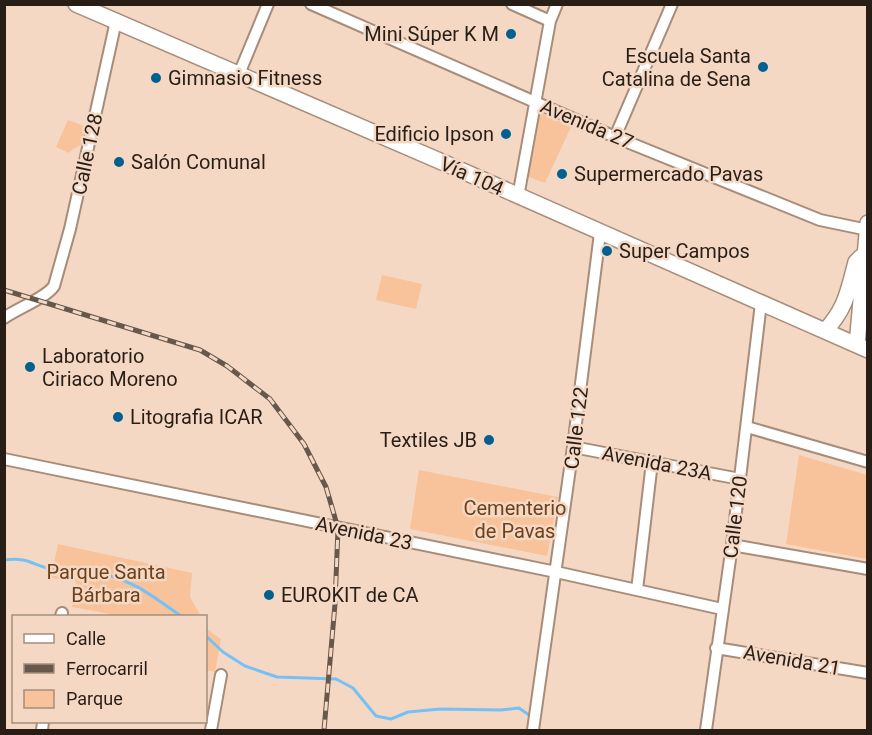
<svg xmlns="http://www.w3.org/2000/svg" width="872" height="735" font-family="Roboto,sans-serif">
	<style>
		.green { fill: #f8c29a }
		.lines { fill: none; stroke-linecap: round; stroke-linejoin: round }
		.stream { stroke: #75c1f6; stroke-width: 3 }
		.street-casing { stroke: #a78c79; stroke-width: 14 }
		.secondary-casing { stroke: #a78c79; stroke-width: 18 }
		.street { stroke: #fff; stroke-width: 10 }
		.secondary { stroke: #fff; stroke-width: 15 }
		.rail-casing { stroke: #68584c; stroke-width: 5 }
		.rail { stroke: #f5d8c4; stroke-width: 3; stroke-dasharray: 9; stroke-linecap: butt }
		.poi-dot { fill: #006090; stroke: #f5d8c4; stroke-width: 2 }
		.labels { text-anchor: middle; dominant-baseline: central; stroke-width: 5; stroke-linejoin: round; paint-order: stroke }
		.poi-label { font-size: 20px; fill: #281e16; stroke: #f5d8c4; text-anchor: start }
		.street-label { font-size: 20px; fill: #281e16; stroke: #f5d8c4 }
		.park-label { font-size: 20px; fill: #6e411a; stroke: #f5d8c4 }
	</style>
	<rect width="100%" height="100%" fill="#f5d8c4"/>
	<path class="green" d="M538,111L571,127L545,183L526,176Z
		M68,120L87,127L83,144L73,149L69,153L56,147Z
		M382,275L422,284L416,309L376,300Z
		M799,455L867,475V559L786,544Z
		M419,470L558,497L547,556L410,529Z
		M58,544L192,573L190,597L201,616H110V614L72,607L76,581L51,578Z
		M206,625L208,630L221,639L215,672L206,670Z"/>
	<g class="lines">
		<path class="stream" d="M4,560C29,557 32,565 54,570C70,573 88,571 104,574C136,582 155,598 181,616
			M206,636L223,652L245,666L277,677L336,679L353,688L376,716L391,719L408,712L440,709L501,710L519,708L529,715"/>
		<g class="street-casing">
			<path id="street" d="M311,4L615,137L820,220L868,230
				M512,4L550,21
				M239,74L268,4
				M615,137L672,4
				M518,197L550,21L557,4
				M4,318C18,308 46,298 54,286L70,229L116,21
				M747,427L868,462
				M573,447L740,479
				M4,459L556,572L722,609
				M732,545L868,569
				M637,590L652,462
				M61,616L62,613
				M716,648L868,673
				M42,730L43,722
				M211,730L221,675
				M533,730L573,447L600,233
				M706,730L732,545L761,303"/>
		</g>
		<g class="secondary-casing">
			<path id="secondary" d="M76,4L449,165L868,350
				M825,331C846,308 848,292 856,262L861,257
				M857,345L868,223"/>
		</g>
		<use href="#street" class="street"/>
		<use href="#secondary" class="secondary"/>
		<g class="rail-casing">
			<path id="rail" d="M4,290L200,350L227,366L270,399L304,444L326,487L338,528L335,604L324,730"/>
		</g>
		<use href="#rail" class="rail"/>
	</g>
	<g class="poi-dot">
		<circle cx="511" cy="34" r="6"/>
		<circle cx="763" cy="67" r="6"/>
		<circle cx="156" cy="78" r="6"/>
		<circle cx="506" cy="134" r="6"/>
		<circle cx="119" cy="162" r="6"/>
		<circle cx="562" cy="174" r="6"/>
		<circle cx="607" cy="251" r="6"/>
		<circle cx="30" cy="367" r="6"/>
		<circle cx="118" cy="417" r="6"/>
		<circle cx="489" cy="440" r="6"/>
		<circle cx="269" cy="595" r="6"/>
	</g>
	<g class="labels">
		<g class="poi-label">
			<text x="499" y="34" text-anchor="end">Mini Súper K M</text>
			<text x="751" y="56" text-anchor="end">Escuela Santa<tspan x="751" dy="23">Catalina de Sena</tspan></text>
			<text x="168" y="78">Gimnasio Fitness</text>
			<text x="494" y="134" text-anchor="end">Edificio Ipson</text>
			<text x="131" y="162">Salón Comunal</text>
			<text x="574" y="174">Supermercado Pavas</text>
			<text x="619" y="251">Super Campos</text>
			<text x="42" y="356">Laboratorio<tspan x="42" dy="23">Ciriaco Moreno</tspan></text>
			<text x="130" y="417">Litografia ICAR</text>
			<text x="477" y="440" text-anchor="end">Textiles JB</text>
			<text x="281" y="595">EUROKIT de CA</text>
		</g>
		<g class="street-label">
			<text transform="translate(587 124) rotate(23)">Avenida 27</text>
			<text transform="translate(87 154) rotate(-78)">Calle 128</text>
			<text transform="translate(472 176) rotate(24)">Vía 104</text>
			<text transform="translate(576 428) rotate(-83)">Calle 122</text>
			<text transform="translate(657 463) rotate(11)">Avenida 23A</text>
			<text transform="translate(735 517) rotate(-83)">Calle 120</text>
			<text transform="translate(364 533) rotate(12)">Avenida 23</text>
			<text transform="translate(792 660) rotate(10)">Avenida 21</text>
		</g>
		<g class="park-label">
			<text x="515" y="508">Cementerio<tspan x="515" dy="23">de Pavas</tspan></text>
			<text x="106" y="572">Parque Santa<tspan x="106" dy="23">Bárbara</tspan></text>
		</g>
	</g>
	<rect width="872" height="735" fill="none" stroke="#281e16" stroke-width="12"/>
	<rect x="12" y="615" width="195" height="108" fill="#f5d8c4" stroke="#a38e7e" stroke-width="1.5"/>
	<rect x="24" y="634" width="30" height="9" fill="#ffffff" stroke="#a38e7e" stroke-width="1.5"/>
	<text x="66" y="645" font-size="18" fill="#281e16">Calle</text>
	<rect x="24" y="664" width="30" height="9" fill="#68584c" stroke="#a38e7e" stroke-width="1.5"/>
	<text x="66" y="675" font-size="18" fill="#281e16">Ferrocarril</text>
	<rect x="24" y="690" width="30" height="18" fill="#f8c29a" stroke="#a38e7e" stroke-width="1.5"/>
	<text x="66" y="705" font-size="18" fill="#281e16">Parque</text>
</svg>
